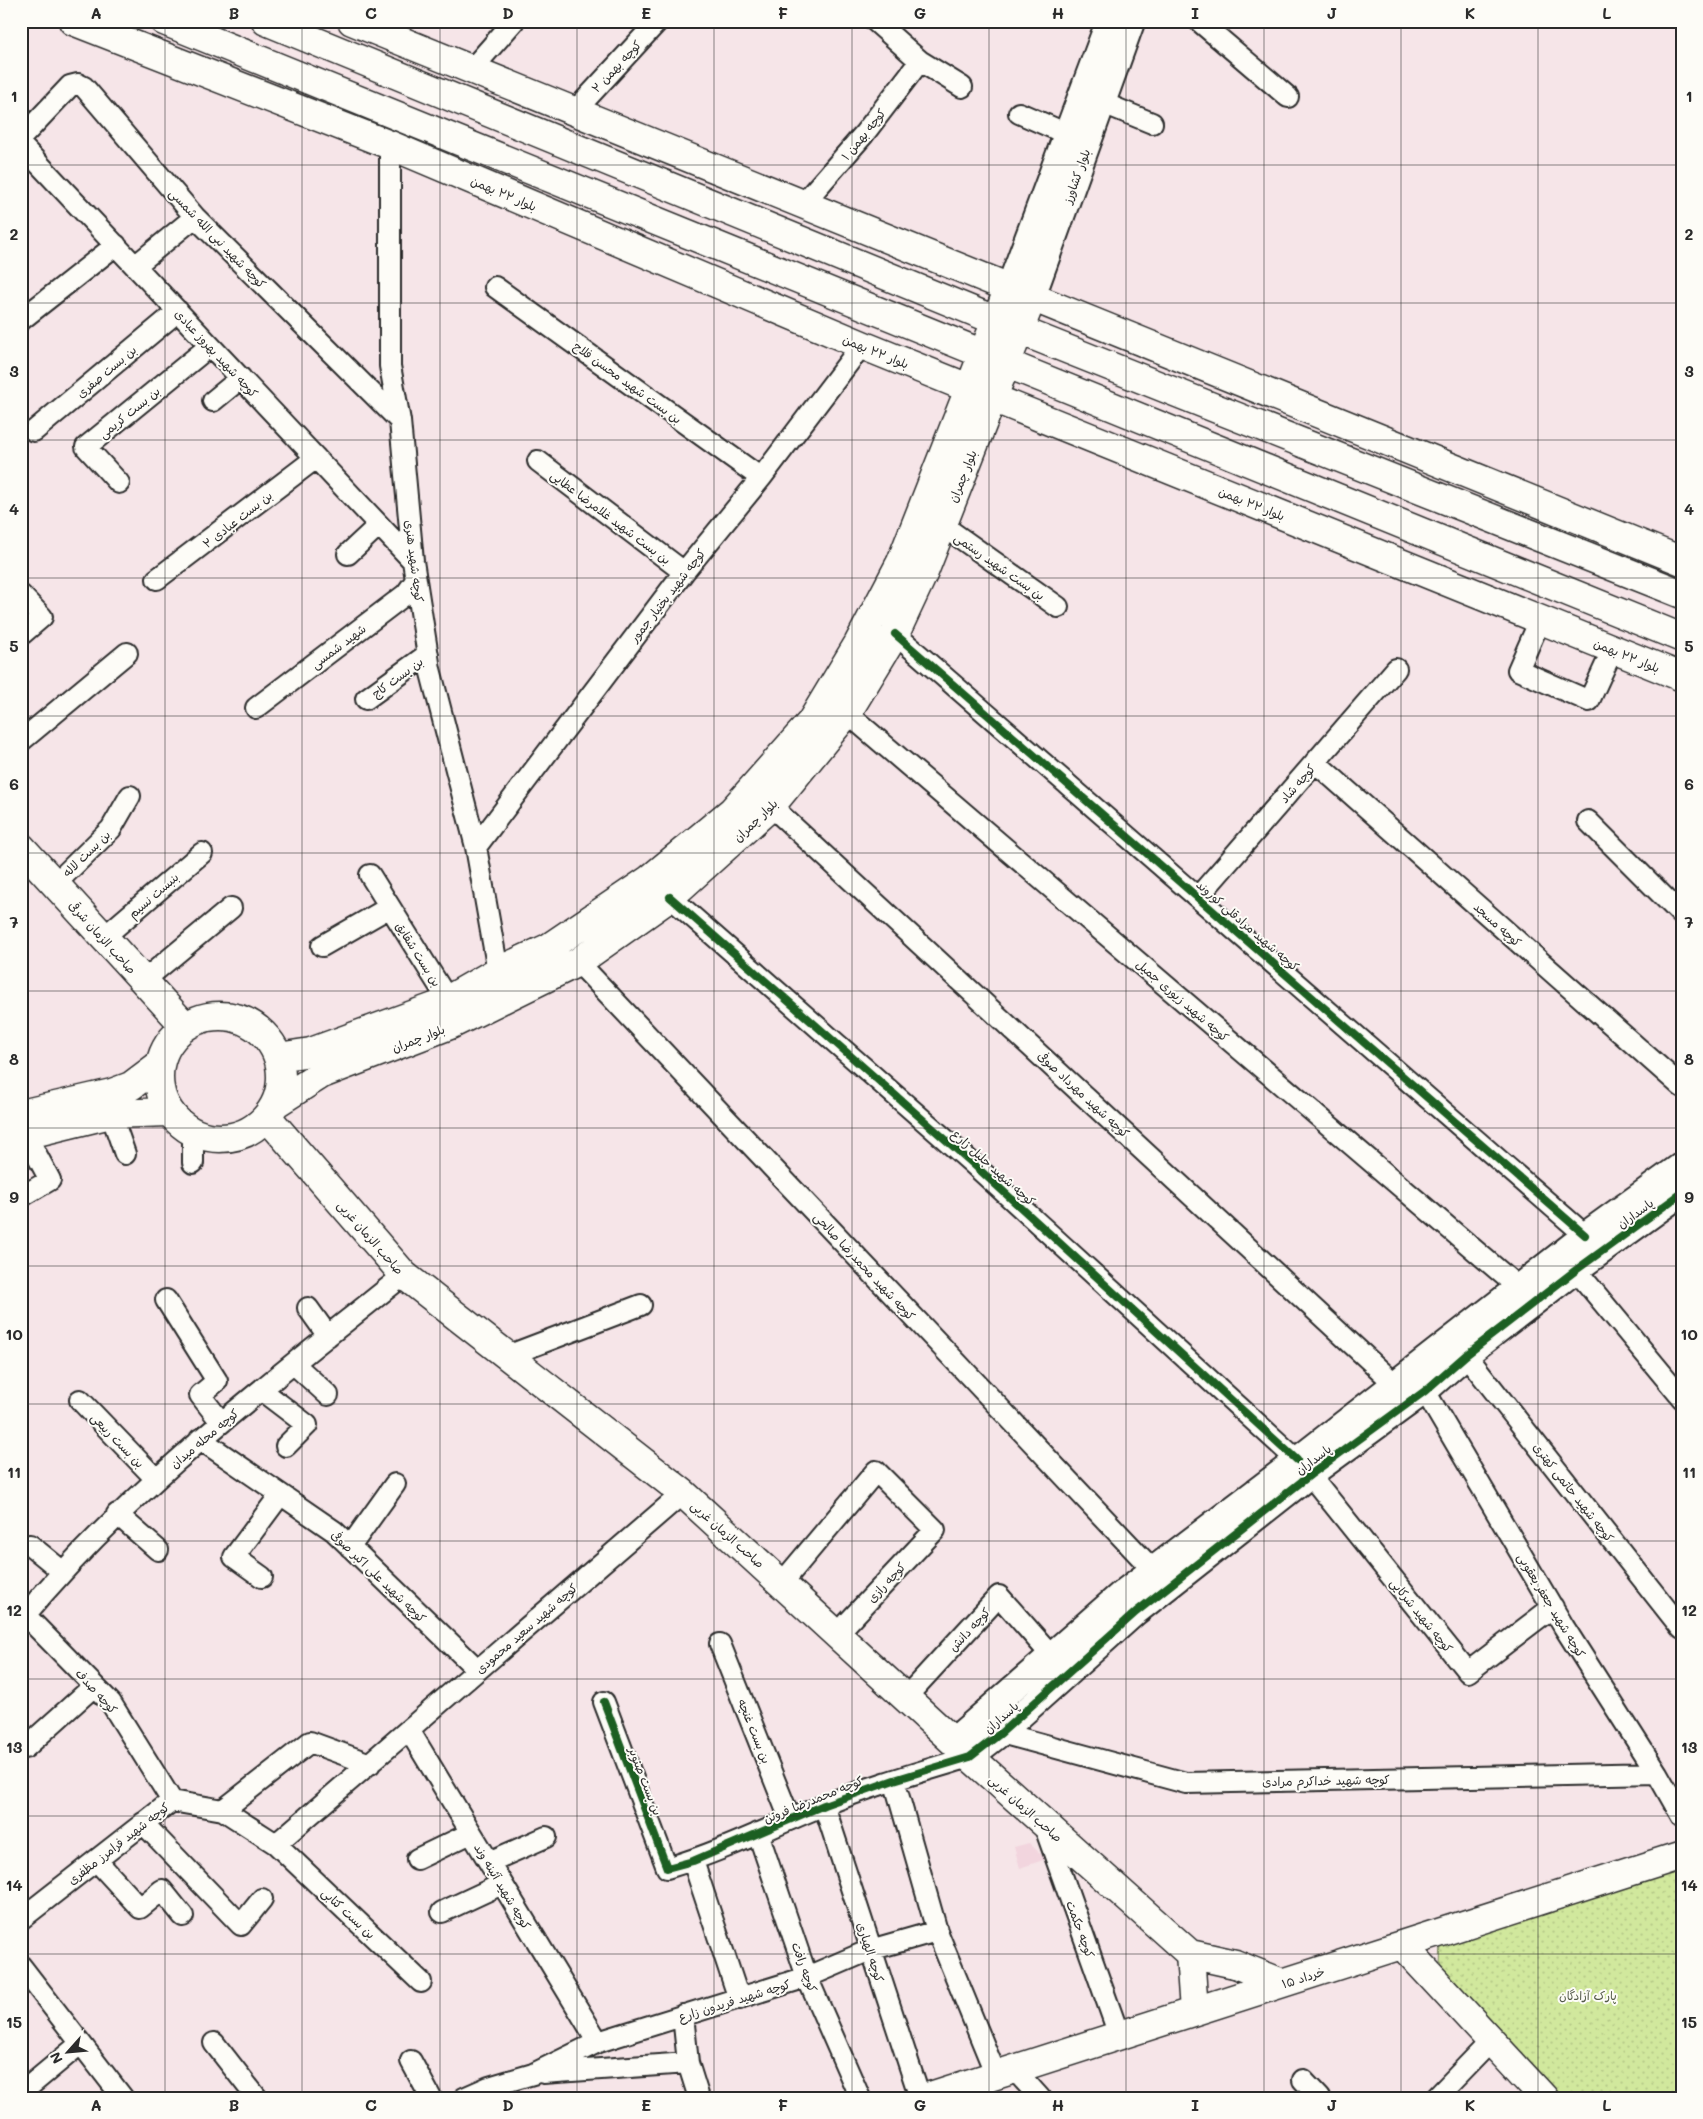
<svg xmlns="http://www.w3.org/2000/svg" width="1703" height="2119" font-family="Mali,'Playpen Sans Arabic',sans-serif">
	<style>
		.built { fill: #f2d5de }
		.park { fill: url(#park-dots); stroke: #7e8a64 }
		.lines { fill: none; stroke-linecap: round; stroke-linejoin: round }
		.minor-casing { stroke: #2b2b2b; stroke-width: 24 }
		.tertiary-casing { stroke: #2b2b2b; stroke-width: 29 }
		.secondary-casing { stroke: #2b2b2b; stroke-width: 31 }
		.primary-casing { stroke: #2b2b2b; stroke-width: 31 }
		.minor { stroke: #fdfcf7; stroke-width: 20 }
		.tertiary { stroke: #fdfcf7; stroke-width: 25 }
		.secondary { stroke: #fdfcf7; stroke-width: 28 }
		.primary { stroke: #fdfcf7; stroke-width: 28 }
		.cycleway-casing { stroke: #fdfcf7; stroke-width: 11 }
		.cycleway { stroke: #1b5e20; stroke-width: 8 }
		.grid { fill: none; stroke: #2b2b2b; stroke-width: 1; stroke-opacity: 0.55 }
		.labels { text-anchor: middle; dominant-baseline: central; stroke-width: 4; stroke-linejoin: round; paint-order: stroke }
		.street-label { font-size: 12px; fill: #2b2b2b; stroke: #fdfcf7 }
		.park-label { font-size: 12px; fill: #545a48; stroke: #fdfcf7 }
		.neatline { fill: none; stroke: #2b2b2b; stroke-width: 2 }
		.grid-label { font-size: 16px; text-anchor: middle; font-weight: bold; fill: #2b2b2b }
	</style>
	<defs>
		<pattern id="park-dots" width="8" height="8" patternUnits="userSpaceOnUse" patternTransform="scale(1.25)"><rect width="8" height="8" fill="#d1e89d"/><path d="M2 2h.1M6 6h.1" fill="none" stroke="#b4c787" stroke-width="1.8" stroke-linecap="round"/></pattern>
	</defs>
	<rect width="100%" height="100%" fill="#f6e5e8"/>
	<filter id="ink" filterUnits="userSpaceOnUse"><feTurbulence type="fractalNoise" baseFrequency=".02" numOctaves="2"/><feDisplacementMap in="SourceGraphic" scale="10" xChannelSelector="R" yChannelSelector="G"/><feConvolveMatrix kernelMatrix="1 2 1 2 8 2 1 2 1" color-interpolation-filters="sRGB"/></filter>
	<g filter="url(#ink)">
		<path class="built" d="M1029,1843L1046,1859L1020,1868L1014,1847Z"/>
		<path class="park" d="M1682,1868V2098H1556L1447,1984L1440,1965L1441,1942Z"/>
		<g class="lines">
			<g class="minor-casing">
				<path id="minor" d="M875,21L920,61L962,87
					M1199,21L1288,97
					M471,70L514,21
					M1103,103L1152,123
					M574,112L658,21
					M1019,113L1067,134
					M21,138L70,86L78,84L84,87L195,217L400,421
					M21,145L413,561
					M390,145V366L400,421L413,561L430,669L476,847L498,971
					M802,205L864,134L920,61
					M135,266L195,217
					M495,287L761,478
					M21,320L116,245
					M213,401L241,378
					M34,431L178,311
					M538,461L684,572
					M119,483L86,447L210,346
					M942,525L1058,607
					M348,554L379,525
					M157,579L316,458
					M21,595L42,617L21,635
					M1540,620L1518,670L1589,701L1613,649
					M895,634L1585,1235
					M366,699L428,654
					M256,708L406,594L416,580
					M847,713L1519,1288
					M21,741L127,653
					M1315,762L1682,1087
					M771,806L1395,1384
					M1588,821L1682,915
					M476,847L684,572L761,478L862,345
					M370,875L448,1000
					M55,884L111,829L130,796
					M670,897L971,1162L1297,1460
					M1198,897L1396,669
					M104,937L202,853
					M322,946L390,907
					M578,962L1152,1569
					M143,981L231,908
					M111,1114L125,1154
					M193,1133V1163
					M21,1197L50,1180L26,1135
					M1576,1270L1682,1398
					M166,1300L217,1381L200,1395L221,1422
					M308,1308L328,1336
					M1466,1355L1682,1629
					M507,1356L641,1305
					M294,1364L328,1395
					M261,1390L307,1425L286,1446
					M1425,1391L1564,1627L1657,1773L1682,1817
					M80,1400L156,1479
					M200,1439L334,1531L478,1670
					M1310,1475L1468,1672L1553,1607
					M117,1514L158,1550
					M30,1545L62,1571
					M350,1547L395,1484
					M262,1577L234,1557L280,1495
					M782,1583L876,1471L935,1530L837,1634
					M25,1615L111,1703L172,1801
					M21,1620C131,1486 270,1383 404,1275
					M720,1644L790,1819
					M906,1697L999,1596L1051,1655
					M604,1702L667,1868C721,1852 771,1827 822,1806C870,1786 920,1772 970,1757
					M409,1730L598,2042
					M1001,1733L1186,1783L1657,1773
					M25,1748L94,1686
					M894,1780L937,1931L996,2075
					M824,1805L920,2098
					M223,1810L310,1742L370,1764
					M143,1823L241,1925L262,1899
					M1044,1825L1119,2035
					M758,1833L807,1977L860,2098
					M276,1844L683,1493
					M417,1859L471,1833
					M96,1860L140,1908L162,1890L183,1916
					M693,1861L739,1999
					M489,1862L546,1837
					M442,1912L502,1884
					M21,1919L172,1801L223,1810L276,1844L421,1982
					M21,1966L123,2098
					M683,2015L688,2063L699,2098
					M214,2043L257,2098
					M411,2061L431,2098
					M1014,2069L1040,2098
					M543,2073L688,2063
					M1303,2080L1320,2098
					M21,2093L80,2044
					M464,2098L489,2087L533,2074L598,2042L807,1977L870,1950L937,1931
					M1436,2098L1491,2041"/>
			</g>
			<g class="tertiary-casing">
				<path id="tertiary" d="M1009,288L1109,21
					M1032,298L1132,21
					M954,1740L1121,1594L1297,1460L1585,1235L1682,1165
					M970,1757L1001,1733L1136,1612L1310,1475L1425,1391L1466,1355L1576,1270L1682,1193"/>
			</g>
			<g class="secondary-casing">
				<path id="secondary" d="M73,21L390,145L862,345L1682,677
					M352,21L1682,561
					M21,847L185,1026
					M159 1077a61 61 0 1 1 122 0a61 61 0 1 1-122 0Z
					M278,1057L311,1052L437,1006L498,971L548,948L650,879L732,811L811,722L858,644L901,562L1009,288
					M275,1104L322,1074L450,1025L578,962L670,897L771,806L847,713L895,634L924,572L1028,308
					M21,1114L112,1093L131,1086L159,1065
					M267,1117L404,1275L683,1493L970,1757L1190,1954
					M21,1136L111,1114L169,1112
					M1402,1945L1544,2098
					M1190,1954L1235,1964L1282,1983
					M1190,1954L1194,2011
					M924,2098L1682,1855"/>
			</g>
			<g class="primary-casing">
				<path id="primary" d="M164,21L1682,638
					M266,21L1019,330L1682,594"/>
			</g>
			<use href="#minor" class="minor"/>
			<use href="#tertiary" class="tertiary"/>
			<use href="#secondary" class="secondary"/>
			<use href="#primary" class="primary"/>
			<g class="cycleway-casing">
				<path id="cycleway" d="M895,634L1585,1235
					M670,897L971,1162L1297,1460
					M604,1702L667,1868L693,1861L824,1805L894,1780L970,1757L1001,1733L1136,1612L1310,1475L1425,1391L1466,1355L1576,1270L1682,1193"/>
			</g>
			<use href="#cycleway" class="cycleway"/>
		</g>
	</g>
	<path class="grid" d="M165,21V2098M302,21V2098M440,21V2098M577,21V2098M714,21V2098M852,21V2098M989,21V2098M1126,21V2098M1264,21V2098M1401,21V2098M1538,21V2098M21,165H1682M21,303H1682M21,440H1682M21,578H1682M21,716H1682M21,853H1682M21,991H1682M21,1128H1682M21,1266H1682M21,1404H1682M21,1541H1682M21,1679H1682M21,1816H1682M21,1954H1682"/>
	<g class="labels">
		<g class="street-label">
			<text transform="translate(616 66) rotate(-47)">کوچه بهمن ۲</text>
			<text transform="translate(863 134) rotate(-51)">کوچه بهمن ۱</text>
			<text transform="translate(1076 176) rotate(-70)">بلوار کشاورز</text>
			<text transform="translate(504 193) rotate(23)">بلوار ۲۲ بهمن</text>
			<text transform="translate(218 238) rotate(46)">کوچه شهید نبی الله شمسی</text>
			<text transform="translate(876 351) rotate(22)">بلوار ۲۲ بهمن</text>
			<text transform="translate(217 353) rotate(47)">کوچه شهید بهروز عبادی</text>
			<text transform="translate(106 371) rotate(-40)">بن بست صفری</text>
			<text transform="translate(628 382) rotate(36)">بن بست شهید محسن فلاح</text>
			<text transform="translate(129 412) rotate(-39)">بن بست کریمی</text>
			<text transform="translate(962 476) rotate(-68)">بلوار چمران</text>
			<text transform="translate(1252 503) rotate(22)">بلوار ۲۲ بهمن</text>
			<text transform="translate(611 517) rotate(37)">بن بست شهید غلامرضا عطایی</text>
			<text transform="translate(237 519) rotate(-38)">بن بست عبادی ۲</text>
			<text transform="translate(415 561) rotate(83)">کوچه شهید هنری</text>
			<text transform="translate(1000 566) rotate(35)">بن بست شهید رستمی</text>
			<text transform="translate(667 595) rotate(-52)">کوچه شهید بختیار جمور</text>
			<text transform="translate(338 646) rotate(-37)">شهید شمسی</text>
			<text transform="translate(1627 655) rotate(22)">بلوار ۲۲ بهمن</text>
			<text transform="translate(397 677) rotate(-36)">بن بست کاج</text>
			<text transform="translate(1297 783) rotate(-49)">کوچه شاد</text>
			<text transform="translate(755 820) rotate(-44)">بلوار چمران</text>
			<text transform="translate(86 853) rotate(-44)">بن بست لاله</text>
			<text transform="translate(153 895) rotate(-41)">بنبست نسیم</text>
			<text transform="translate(1498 924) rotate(42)">کوچه مسجد</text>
			<text transform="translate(1248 925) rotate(41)">کوچه شهید مرادقلی کوروند</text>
			<text transform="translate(103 937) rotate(48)">صاحب الزمان شرقی</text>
			<text transform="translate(419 954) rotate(58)">بن بست شقایق</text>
			<text transform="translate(1183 1000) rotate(41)">کوچه شهید زیوری جمیل</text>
			<text transform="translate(418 1038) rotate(-21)">بلوار چمران</text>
			<text transform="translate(1084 1094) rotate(43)">کوچه شهید مهرداد صوفی</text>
			<text transform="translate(994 1167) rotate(42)">کوچه شهید جلیل زارع</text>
			<text transform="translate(1635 1213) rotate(-36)">پاسداران</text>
			<text transform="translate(371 1237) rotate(49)">صاحب الزمان غربی</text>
			<text transform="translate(865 1266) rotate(47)">کوچه شهید محمدرضا صالحی</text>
			<text transform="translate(204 1438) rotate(-40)">کوچه محله میدان</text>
			<text transform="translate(118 1440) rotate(46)">بن بست ربیعی</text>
			<text transform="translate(1313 1459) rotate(-37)">پاسداران</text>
			<text transform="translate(1574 1492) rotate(52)">کوچه شهید حاتمی کهتری</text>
			<text transform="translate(728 1534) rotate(42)">صاحب الزمان غربی</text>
			<text transform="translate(379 1576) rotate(44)">کوچه شهید علی اکبر صوفی</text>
			<text transform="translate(886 1582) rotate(-47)">کوچه رازی</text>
			<text transform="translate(1552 1605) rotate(59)">کوچه شهید جعفر یعقوبی</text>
			<text transform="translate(1422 1615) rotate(51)">کوچه شهید شرکایی</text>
			<text transform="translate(526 1628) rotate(-41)">کوچه شهید سعید محمودی</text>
			<text transform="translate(969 1629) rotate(-47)">کوچه دانش</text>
			<text transform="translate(97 1691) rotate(48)">کوچه صدف</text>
			<text transform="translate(1001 1717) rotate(-41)">پاسداران</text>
			<text transform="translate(755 1731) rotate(68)">بن بست غنچه</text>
			<text transform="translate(1326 1780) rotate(-1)">کوچه شهید خداکرم مرادی</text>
			<text transform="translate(646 1781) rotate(69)">بن بست صنوبر</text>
			<text transform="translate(813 1799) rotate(-22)">کوچه محمدرضا فروتن</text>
			<text transform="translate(1026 1808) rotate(42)">صاحب الزمان غربی</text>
			<text transform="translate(118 1843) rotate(-38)">کوچه شهید فرامرز مظفری</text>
			<text transform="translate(503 1886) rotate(59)">کوچه شهید آئینه وند</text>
			<text transform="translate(349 1913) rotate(43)">بن بست کتابی</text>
			<text transform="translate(1081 1929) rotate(70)">کوچه حکمت</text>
			<text transform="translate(871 1952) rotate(72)">کوچه الهیاری</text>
			<text transform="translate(805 1967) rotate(70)">کوچه رافت</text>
			<text transform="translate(1303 1977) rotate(-18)">۱۵ خرداد</text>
			<text transform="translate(734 2000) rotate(-17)">کوچه شهید فریدون زارع</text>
		</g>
		<g class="park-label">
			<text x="1588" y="1995">پارک آزادگان</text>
		</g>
	</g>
	<rect width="1703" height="2119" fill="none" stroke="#fdfcf7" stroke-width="55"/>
	<g transform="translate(68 2052) rotate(243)" stroke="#fdfcf7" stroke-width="4" paint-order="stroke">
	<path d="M0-4L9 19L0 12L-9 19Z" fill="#2b2b2b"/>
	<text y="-8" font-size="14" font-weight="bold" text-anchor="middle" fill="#2b2b2b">N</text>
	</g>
	<rect x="28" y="28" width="1648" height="2064" class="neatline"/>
	<g class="grid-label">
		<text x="96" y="19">A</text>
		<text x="234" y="19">B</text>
		<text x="371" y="19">C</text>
		<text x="508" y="19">D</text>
		<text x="646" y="19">E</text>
		<text x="783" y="19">F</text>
		<text x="920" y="19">G</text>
		<text x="1058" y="19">H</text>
		<text x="1195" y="19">I</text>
		<text x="1332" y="19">J</text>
		<text x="1470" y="19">K</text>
		<text x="1607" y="19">L</text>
		<text x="14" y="102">1</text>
		<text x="1689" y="102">1</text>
		<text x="14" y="240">2</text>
		<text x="1689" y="240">2</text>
		<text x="14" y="377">3</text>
		<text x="1689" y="377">3</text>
		<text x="14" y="515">4</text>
		<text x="1689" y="515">4</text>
		<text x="14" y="652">5</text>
		<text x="1689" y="652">5</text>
		<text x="14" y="790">6</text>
		<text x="1689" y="790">6</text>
		<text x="14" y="928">7</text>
		<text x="1689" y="928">7</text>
		<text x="14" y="1065">8</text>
		<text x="1689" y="1065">8</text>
		<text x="14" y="1203">9</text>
		<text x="1689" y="1203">9</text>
		<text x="14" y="1340">10</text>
		<text x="1689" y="1340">10</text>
		<text x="14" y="1478">11</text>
		<text x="1689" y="1478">11</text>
		<text x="14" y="1616">12</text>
		<text x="1689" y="1616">12</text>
		<text x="14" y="1753">13</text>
		<text x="1689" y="1753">13</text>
		<text x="14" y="1891">14</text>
		<text x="1689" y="1891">14</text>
		<text x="14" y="2028">15</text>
		<text x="1689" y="2028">15</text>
		<text x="96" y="2111">A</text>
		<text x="234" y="2111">B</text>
		<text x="371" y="2111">C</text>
		<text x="508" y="2111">D</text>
		<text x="646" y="2111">E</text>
		<text x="783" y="2111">F</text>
		<text x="920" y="2111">G</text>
		<text x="1058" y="2111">H</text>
		<text x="1195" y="2111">I</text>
		<text x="1332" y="2111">J</text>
		<text x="1470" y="2111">K</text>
		<text x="1607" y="2111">L</text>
	</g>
</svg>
